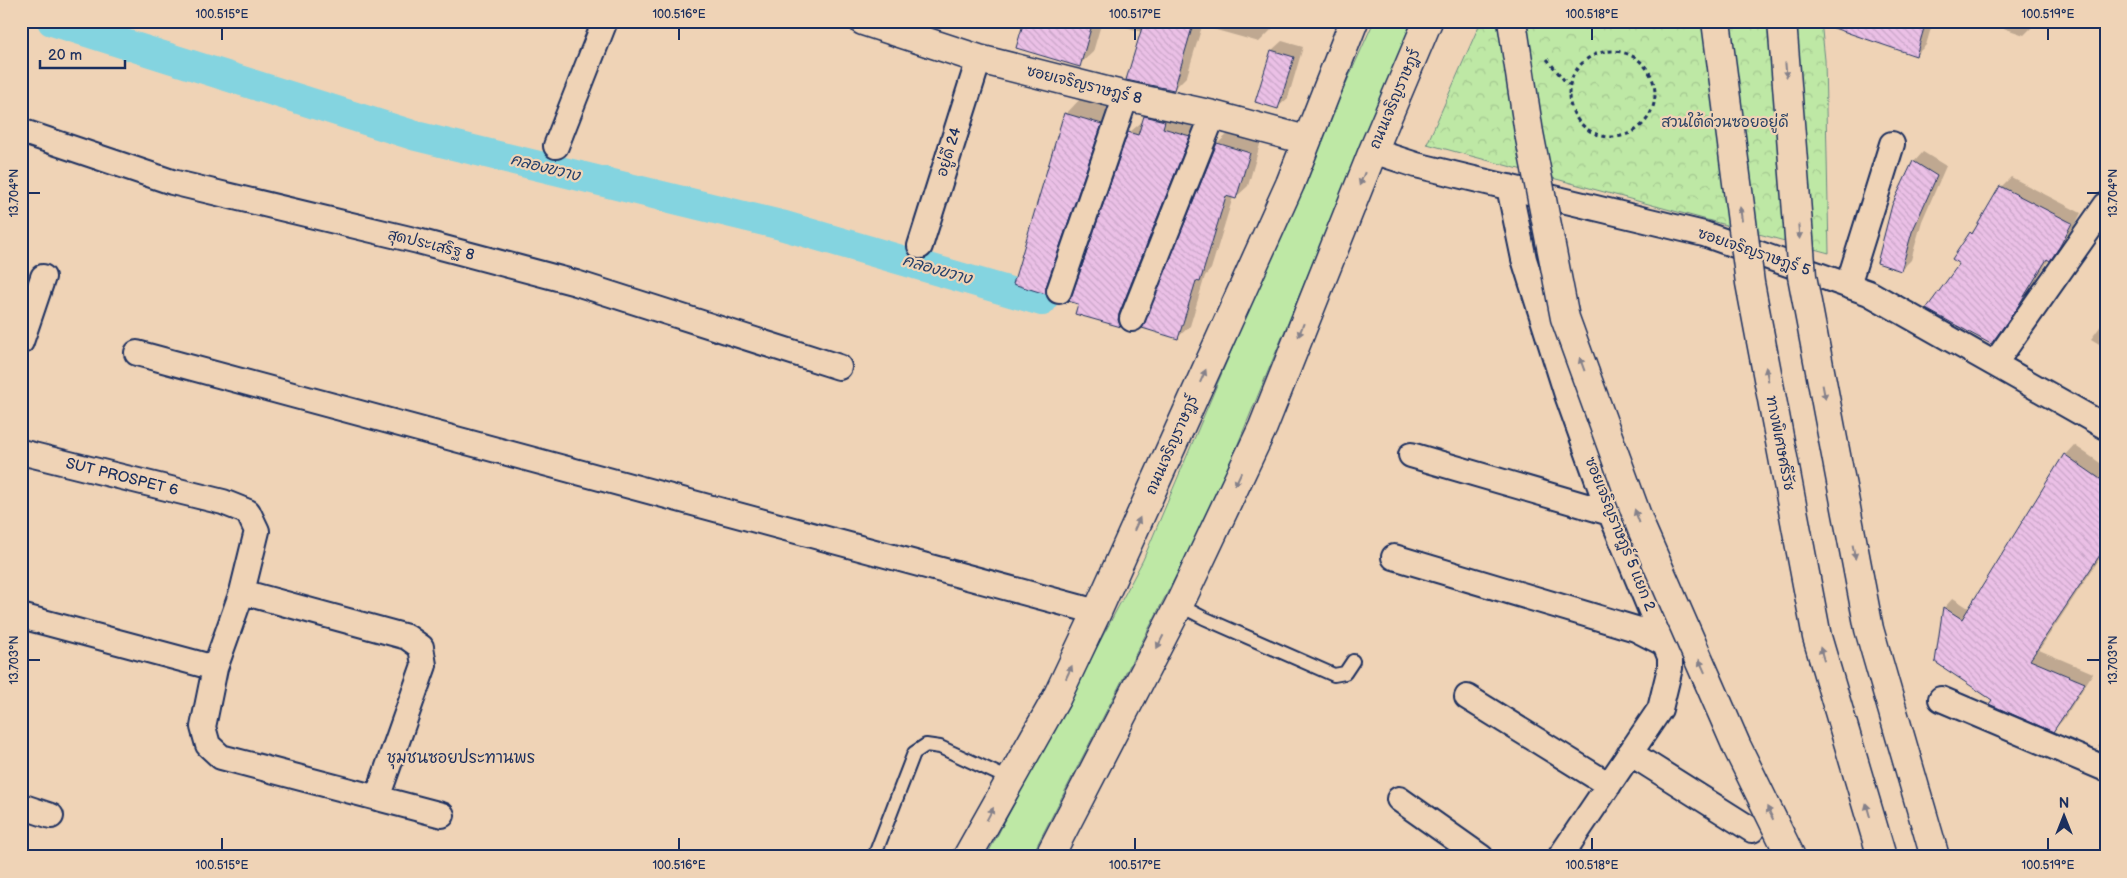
<svg xmlns="http://www.w3.org/2000/svg" width="2127" height="878" font-family="'Balsamiq Sans','Playpen Sans Thai',sans-serif">
	<style>
		.green { fill: #bee8a5; stroke: #6c8c82 }
		.park { fill: url(#park-crowns); stroke: #6c8c82 }
		.shadow { fill: #0003 }
		.lines { fill: none; stroke-linecap: round; stroke-linejoin: round }
		.canal { stroke: #84d4e0; stroke-width: 30 }
		.building { fill: url(#building-back-hatch); stroke: #1b2f5e }
		.lane-casing { stroke: #1b2f5e; stroke-width: 16 }
		.street-casing { stroke: #1b2f5e; stroke-width: 28 }
		.secondary-casing { stroke: #1b2f5e; stroke-width: 31 }
		.primary-casing { stroke: #1b2f5e; stroke-width: 31 }
		.path { stroke: #1b2f5e; stroke-width: 3; stroke-dasharray: 4 4; stroke-linecap: butt }
		.lane { stroke: #efd3b6; stroke-width: 12 }
		.street { stroke: #efd3b6; stroke-width: 24 }
		.secondary { stroke: #efd3b6; stroke-width: 28 }
		.primary { stroke: #efd3b6; stroke-width: 28 }
		.highway-bridge-casing { stroke: #1b2f5e; stroke-width: 31; stroke-linecap: butt }
		.highway-bridge { stroke: #efd3b6; stroke-width: 28 }
		.oneway { fill: #85818a }
		.ticks { fill: none; stroke: #1b2f5e; stroke-width: 2 }
		.labels { text-anchor: middle; dominant-baseline: central; stroke-width: 4.5; stroke-linejoin: round; paint-order: stroke }
		.street-label { font-size: 15px; fill: #1b2f5e; stroke: #efd3b6 }
		.park-label { font-size: 15px; fill: #2b4265; stroke: #efd3b6 }
		.water-label { font-size: 16px; font-style: italic; fill: #26406b; stroke: #efd3b6 }
		.neighbourhood-label { font-size: 16px; fill: #1b2f5e; stroke: #efd3b6 }
		.neatline { fill: none; stroke: #1b2f5e; stroke-width: 2 }
		.ticks-label { font-size: 12px; text-anchor: middle; fill: #1b2f5e }
	</style>
	<defs>
		<pattern id="park-crowns" width="20" height="18" patternUnits="userSpaceOnUse" patternTransform="scale(1.25)"><rect width="20" height="18" fill="#bee8a5"/><path d="M2 6a3 3 0 1 1 6 0M12 15a3 3 0 1 1 6 0" fill="none" stroke="#a3c790"/></pattern>
		<pattern id="building-back-hatch" width="6" height="6" patternUnits="userSpaceOnUse" patternTransform="scale(1.25)"><rect width="6" height="6" fill="#ebc0e6"/><path d="M-1 5l2 2M0 0l6 6M5-1l2 2" fill="none" stroke="#c9a5c8"/></pattern>
	</defs>
	<rect width="100%" height="100%" fill="#efd3b6"/>
	<filter id="ink" filterUnits="userSpaceOnUse"><feTurbulence type="fractalNoise" baseFrequency=".02" numOctaves="2"/><feDisplacementMap in="SourceGraphic" scale="10" xChannelSelector="R" yChannelSelector="G"/><feConvolveMatrix kernelMatrix="1 2 1 2 8 2 1 2 1" color-interpolation-filters="sRGB"/></filter>
	<g filter="url(#ink)">
		<path class="green" d="M1374,21H1413L1213,504L1031,857H986L1143,560L1313,157Z"/>
		<path class="park" d="M1481,21H1821L1825,60L1829,253L1427,144Z"/>
		<path class="shadow" d="M1025,21H1102L1093,52L1079,65Z
			M1107,21H1275L1272,29L1259,42L1202,26L1187,76L1174,89L1142,32Z
			M1854,21H1933L1926,45L1916,55Z
			M1983,21H2035L2034,25L2024,35Z
			M1282,41L1303,47L1288,98L1278,107L1272,50Z
			M1080,99L1115,110L1060,278L1045,293L1066,114Z
			M1158,103L1202,122L1133,313L1121,326L1077,313L1129,133L1144,120Z
			M1230,132L1261,141L1248,186L1236,197H1233L1211,269L1205,276L1190,326L1178,337L1218,143Z
			M1923,152L1946,166L1922,221L1911,260L1901,270L1914,162Z
			M2011,177L2081,213L2070,235L2060,249L2049,259L2027,296L2001,333L1991,343L1961,264L1971,233L1978,226L2001,187Z
			M2106,319V348L2091,339Z
			M2074,445L2106,467V549L2039,650L2093,673L2063,720L2053,730L1994,699L1944,608L1953,598L1970,609L2065,455Z
			M2106,731V750L2098,747Z"/>
		<g class="lines">
			<path class="canal" d="M52,21L416,136L781,225L1042,301"/>
		</g>
		<path class="building" d="M1024,21H1093L1080,67L1016,48Z
			M1144,21H1194L1174,90L1126,80Z
			M1826,21H1926L1916,56L1825,25Z
			M1271,50L1294,57L1278,109L1255,102Z
			M1064,113L1102,124L1046,287V294L1013,284Z
			M1144,116L1165,121L1163,128L1190,136L1119,314L1118,320L1121,327L1075,314L1078,304L1068,301L1072,295L1128,132L1138,135Z
			M1217,143L1250,153L1236,199L1226,196L1200,282L1196,281L1178,339L1142,328Z
			M1913,161L1937,176L1912,232L1901,271L1877,263L1892,205Z
			M2000,186L2072,223L2060,246L2050,261L2047,259L2017,308L1991,344L1926,309L1959,264L1952,259L1970,232L1972,234Z
			M2064,454L2106,483V546L2030,660L2085,683L2053,732L1989,704L1992,700L1935,662L1943,607L1962,619Z"/>
		<g class="lines">
			<g class="lane-casing">
				<path id="lane" d="M1179,605L1204,618L1334,675L1345,673L1353,661
					M874,857L914,753L926,745L940,747L1009,779"/>
			</g>
			<g class="street-casing">
				<path id="street" d="M21,131L172,182L418,241L576,283L839,367
					M556,146L605,21
					M1373,151L1416,165L1704,234L1869,293L2106,427
					M1509,187L1524,259L1567,395L1603,495L1670,657V668L1660,709L1560,857
					M920,246L979,59
					M1848,285L1892,144
					M1059,291L1126,96
					M1132,319L1213,115
					M21,342L43,277
					M137,353L1097,612
					M1995,363L2106,205
					M21,452L223,502L248,512L257,531L242,592L215,668L203,727L208,745L221,757L442,815
					M1411,455L1610,513
					M1394,557L1636,629L1665,644
					M242,592L407,637L421,647L424,665L377,798
					M21,616L215,668
					M1467,697L1609,785
					M1941,699L2106,769
					M1630,753L1752,830
					M1399,799L1481,857
					M21,806L51,816"/>
			</g>
			<g class="secondary-casing">
				<path id="secondary" d="M863,21L979,59L1126,96L1213,115L1306,140"/>
			</g>
			<g class="primary-casing">
				<path id="primary" d="M967,857L1056,699L1097,612L1290,184L1354,21
					M1049,857L1179,605L1263,427L1373,151L1428,21"/>
			</g>
			<path class="path" d="M1569 94a43 43 0 1 1 86 0a43 43 0 1 1-86 0Z
				M1547,59L1568,85"/>
			<use href="#lane" class="lane"/>
			<use href="#street" class="street"/>
			<use href="#secondary" class="secondary"/>
			<use href="#primary" class="primary"/>
			<g class="highway-bridge-casing">
				<path id="highway-bridge" d="M1512,21L1529,133L1565,318L1641,527L1737,747L1791,857
					M1716,21L1750,283L1817,637L1882,857
					M1782,21L1802,276L1869,629L1935,857"/>
			</g>
			<use href="#highway-bridge" class="highway-bridge"/>
		</g>
		<defs><path id="oneway-solid" d="M-6-.8H1V-3.2L6.5 0L1 3.2V.8H-6Z" transform="scale(1.25)"/></defs>
		<g class="oneway">
			<use href="#oneway-solid" transform="translate(1786 70) rotate(85)"/>
			<use href="#oneway-solid" transform="translate(1362 179) rotate(112)"/>
			<use href="#oneway-solid" transform="translate(1741 214) rotate(-98)"/>
			<use href="#oneway-solid" transform="translate(1799 232) rotate(85)"/>
			<use href="#oneway-solid" transform="translate(1301 330) rotate(112)"/>
			<use href="#oneway-solid" transform="translate(1582 364) rotate(-110)"/>
			<use href="#oneway-solid" transform="translate(1767 374) rotate(-101)"/>
			<use href="#oneway-solid" transform="translate(1203 376) rotate(-66)"/>
			<use href="#oneway-solid" transform="translate(1824 392) rotate(79)"/>
			<use href="#oneway-solid" transform="translate(1238 479) rotate(115)"/>
			<use href="#oneway-solid" transform="translate(1637 516) rotate(-110)"/>
			<use href="#oneway-solid" transform="translate(1137 524) rotate(-66)"/>
			<use href="#oneway-solid" transform="translate(1854 552) rotate(79)"/>
			<use href="#oneway-solid" transform="translate(1160 642) rotate(117)"/>
			<use href="#oneway-solid" transform="translate(1822 654) rotate(-106)"/>
			<use href="#oneway-solid" transform="translate(1702 666) rotate(-114)"/>
			<use href="#oneway-solid" transform="translate(1069 672) rotate(-65)"/>
			<use href="#oneway-solid" transform="translate(1868 810) rotate(-106)"/>
			<use href="#oneway-solid" transform="translate(1770 813) rotate(-116)"/>
			<use href="#oneway-solid" transform="translate(990 814) rotate(-62)"/>
		</g>
	</g>
	<path class="ticks" d="M222,28V40M679,28V40M1135,28V40M1592,28V40M2048,28V40M28,193H40M2087,193H2100M28,660H40M2087,660H2100M222,838V850M679,838V850M1135,838V850M1592,838V850M2048,838V850"/>
	<g class="labels">
		<g class="street-label">
			<text transform="translate(1084 85) rotate(14)">ซอยเจริญราษฎร์ 8</text>
			<text transform="translate(1395 99) rotate(-67)">ถนนเจริญราษฎร์</text>
			<text transform="translate(949 152) rotate(-73)">อยู่ดี 24</text>
			<text transform="translate(431 245) rotate(14)">สุดประเสริฐ 8</text>
			<text transform="translate(1754 252) rotate(19)">ซอยเจริญราษฎร์ 5</text>
			<text transform="translate(1780 443) rotate(79)">ทางพิเศษศรีรัช</text>
			<text transform="translate(1172 445) rotate(-66)">ถนนเจริญราษฎร์</text>
			<text transform="translate(122 477) rotate(14)">SUT PROSPET 6</text>
			<text transform="translate(1620 534) rotate(68)">ซอยเจริญราษฎร์ 5 แยก 2</text>
		</g>
		<g class="park-label">
			<text x="1725" y="122">สวนใต้ด่วนซอยอยู่ดี</text>
		</g>
		<g class="water-label">
			<text transform="translate(545 168) rotate(14)">คลองขวาง</text>
			<text transform="translate(937 270) rotate(16)">คลองขวาง</text>
		</g>
		<g class="neighbourhood-label">
			<text x="461" y="758">ชุมชนซอยประทานพร</text>
		</g>
	</g>
	<rect width="2127" height="878" fill="none" stroke="#efd3b6" stroke-width="55"/>
	<g transform="translate(2064 816)" stroke="#efd3b6" stroke-width="4" paint-order="stroke">
	<path d="M0-4L9 19L0 12L-9 19Z" fill="#1b2f5e"/>
	<text y="-8" font-size="14" font-weight="bold" text-anchor="middle" fill="#1b2f5e">N</text>
	</g>
	<path d="M40 60v8h85v-8" fill="none" stroke="#1b2f5e" stroke-width="2.5"/>
	<text x="48" y="60" font-size="15" fill="#1b2f5e" stroke="#efd3b6" stroke-width="4" paint-order="stroke">20 m</text>
	<rect x="28" y="28" width="2072" height="822" class="neatline"/>
	<g class="ticks-label">
		<text x="222" y="18">100.515°E</text>
		<text x="679" y="18">100.516°E</text>
		<text x="1135" y="18">100.517°E</text>
		<text x="1592" y="18">100.518°E</text>
		<text x="2048" y="18">100.519°E</text>
		<text transform="translate(14 193) rotate(-90)" y="4">13.704°N</text>
		<text transform="translate(2113 193) rotate(-90)" y="4">13.704°N</text>
		<text transform="translate(14 660) rotate(-90)" y="4">13.703°N</text>
		<text transform="translate(2113 660) rotate(-90)" y="4">13.703°N</text>
		<text x="222" y="869">100.515°E</text>
		<text x="679" y="869">100.516°E</text>
		<text x="1135" y="869">100.517°E</text>
		<text x="1592" y="869">100.518°E</text>
		<text x="2048" y="869">100.519°E</text>
	</g>
</svg>
